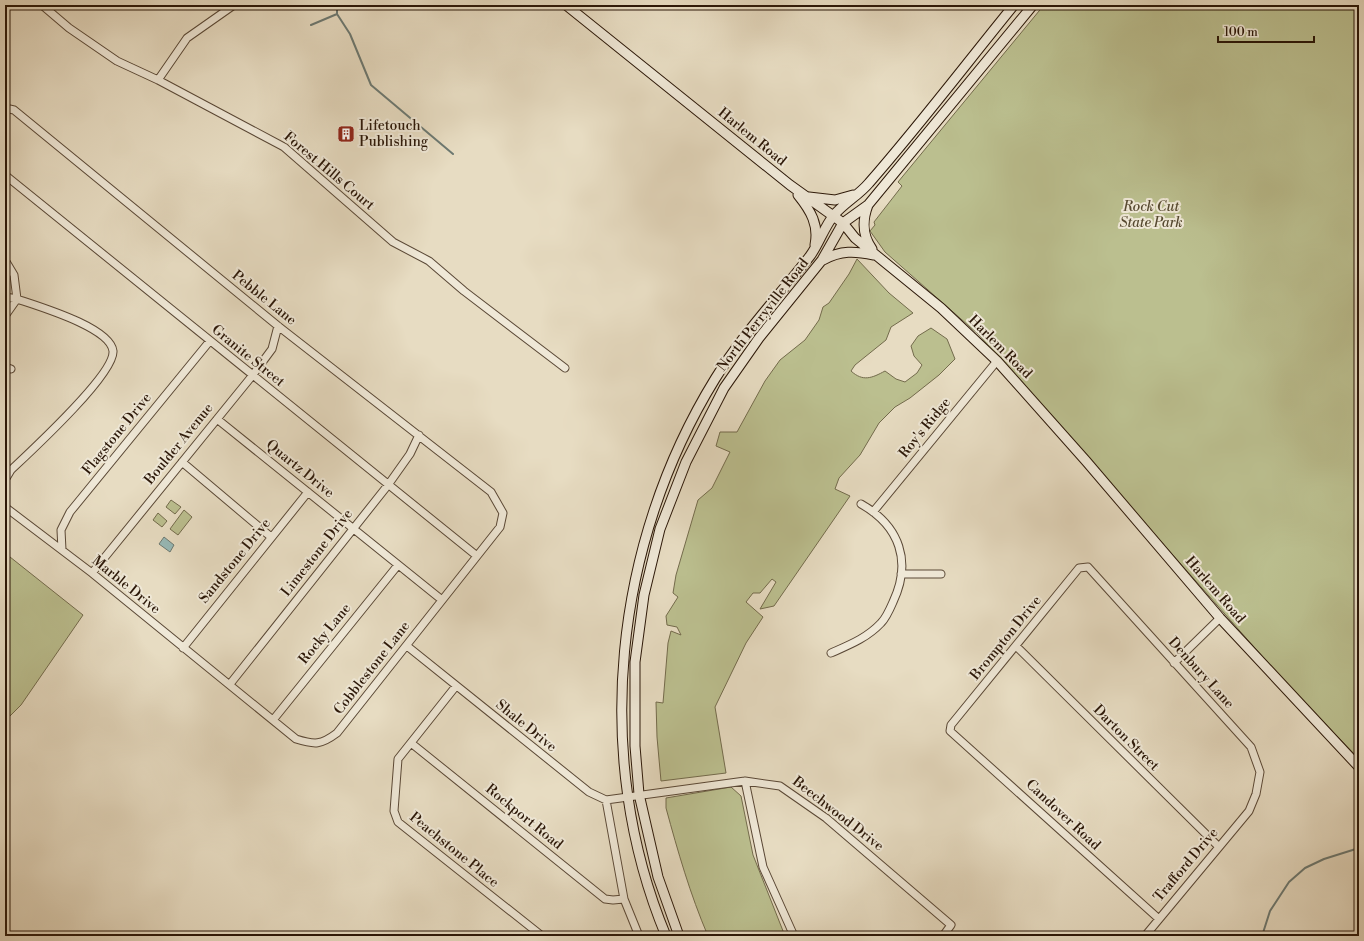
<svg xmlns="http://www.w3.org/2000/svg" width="1364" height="941" font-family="'Libre Bodoni',serif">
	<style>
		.green { fill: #bbbf8f; stroke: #736b4c }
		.water { fill: #97bab8; stroke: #6c7972 }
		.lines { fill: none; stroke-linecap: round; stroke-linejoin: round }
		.stream { stroke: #6c7972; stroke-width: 2 }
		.street-casing { stroke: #5a4836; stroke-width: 9 }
		.secondary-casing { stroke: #2b1708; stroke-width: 11 }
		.street { stroke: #efe8d7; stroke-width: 7 }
		.secondary { stroke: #efe8d7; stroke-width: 9 }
		.labels { text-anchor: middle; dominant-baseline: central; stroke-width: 4; stroke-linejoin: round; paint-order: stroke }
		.poi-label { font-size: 14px; fill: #2b1708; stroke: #efe8d7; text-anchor: start }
		.street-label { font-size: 14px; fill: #2b1708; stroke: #efe8d7 }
		.park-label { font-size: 14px; font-style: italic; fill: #564930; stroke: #efe8d7 }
	</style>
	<rect width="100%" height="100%" fill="#e7dcc2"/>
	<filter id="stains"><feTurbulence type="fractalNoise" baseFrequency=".005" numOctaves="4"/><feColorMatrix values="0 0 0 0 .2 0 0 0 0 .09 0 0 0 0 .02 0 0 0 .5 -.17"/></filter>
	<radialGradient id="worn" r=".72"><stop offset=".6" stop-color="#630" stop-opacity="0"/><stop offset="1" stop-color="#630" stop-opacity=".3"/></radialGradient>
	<path class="green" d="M1044,5H1359V759L1284,681L978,334L885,252L870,231L875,225L874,222L902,186L898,182Z
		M857,259L889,293L913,313L891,327L886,340L855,365L851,371C863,382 872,378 885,371L896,379L905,382L917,373L922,365L914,356L911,346L918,336L931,328L947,339L955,359L939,375L910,398L895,407L879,423L860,455L839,478L835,489L850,496L774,606L760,609L776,582L772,579L760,593H753L746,602L763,617L746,643L715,707L726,773L661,781L657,737L656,702L663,703L668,643L671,631L681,635L677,627L667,625L666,616L678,597L673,593L676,575L698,500L712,488L730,452L716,446L720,432H737L765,381L780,360L805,340L819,320L823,307L829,303L849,274Z
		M171,500L181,507L175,514L166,507Z
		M184,510L192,517L178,535L170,529Z
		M158,513L167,521L162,527L153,520Z
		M5,553L83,615L21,705L5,721Z
		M731,787L741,796L753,855L785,936H708C690,894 678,852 666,808V798Z"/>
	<path class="water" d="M164,537L174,545L170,552L159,544Z"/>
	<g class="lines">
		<path class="stream" d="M337,5V14L350,34L371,85L453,154
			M311,25L337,14
			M1262,936L1270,911L1289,882L1305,868L1324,859L1359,848"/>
		<g class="street-casing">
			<path id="street" d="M42,5L69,28L117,61L158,80L284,147L393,242L429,261L464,291L565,368
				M158,80L187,38L234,5
				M5,108L14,110L278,326L491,492L503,513L500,527L337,733C321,745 315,745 296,739L92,573L5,507
				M5,175L477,556
				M5,260L14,275L17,299C37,306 110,327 113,351C115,374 29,453 11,470L5,480
				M5,297L17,299L5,316
				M5,367L11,369
				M217,419L442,600
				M182,462L271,537
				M873,512L997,361
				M62,550L61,530L70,512L209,342
				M92,573L252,376L272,349L278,326
				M901,574H941
				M407,646L589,792L606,800L745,781L780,786L826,818L951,925L943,936
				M1016,646L1218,846
				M183,648L308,492
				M831,653C849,645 867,638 881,623C886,618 890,609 893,602C912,562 900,526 861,504
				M1174,663L1220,618
				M230,684L388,485L410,454L419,435
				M456,686L398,759L394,811L398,822L542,936
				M273,720L398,565
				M411,743L605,899L613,900L624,899
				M745,781L763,867L794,936
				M606,800L624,899L639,936
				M1145,936L1249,811L1256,794L1260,772L1251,747L1088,567L1079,568L951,725L950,731L1159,919
				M1357,936L1359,935"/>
		</g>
		<g class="secondary-casing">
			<path id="secondary" d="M566,5L790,185L843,223L855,238L941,308L997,361L1086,461L1220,618L1359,767
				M798,195C811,211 819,225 815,245
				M809,197L835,200L853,195
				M868,205C862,221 862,235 872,249
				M823,260C841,250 855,251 874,255
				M666,936C591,756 614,543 715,379C742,335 778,297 810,256C819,244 824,227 834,215C844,203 859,195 869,183C919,126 966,64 1014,5
				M679,936L658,877L639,794L635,746V662L644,595L660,529L686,462L724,388L759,338L822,260L843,223L868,205L1033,5"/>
		</g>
		<use href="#street" class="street"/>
		<use href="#secondary" class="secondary"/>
	</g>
	<defs>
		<g id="building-square" transform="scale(0.9)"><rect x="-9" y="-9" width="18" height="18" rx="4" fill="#8f2418" stroke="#efe8d7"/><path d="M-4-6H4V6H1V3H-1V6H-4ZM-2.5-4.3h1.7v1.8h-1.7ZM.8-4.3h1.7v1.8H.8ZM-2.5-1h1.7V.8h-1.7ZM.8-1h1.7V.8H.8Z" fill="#fff"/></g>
	</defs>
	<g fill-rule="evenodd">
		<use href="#building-square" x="346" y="134"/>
	</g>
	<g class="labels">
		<g class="poi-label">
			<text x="359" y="126">Lifetouch<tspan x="359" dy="16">Publishing</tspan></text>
		</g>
		<g class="street-label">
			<text transform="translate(752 137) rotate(39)">Harlem Road</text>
			<text transform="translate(329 171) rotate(40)">Forest Hills Court</text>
			<text transform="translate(264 298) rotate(39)">Pebble Lane</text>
			<text transform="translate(763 315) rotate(-52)">North Perryville Road</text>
			<text transform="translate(1000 347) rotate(45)">Harlem Road</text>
			<text transform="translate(248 356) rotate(39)">Granite Street</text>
			<text transform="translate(925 428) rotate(-51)">Roy's Ridge</text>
			<text transform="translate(117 434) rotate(-51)">Flagstone Drive</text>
			<text transform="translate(179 444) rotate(-51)">Boulder Avenue</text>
			<text transform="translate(300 469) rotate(39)">Quartz Drive</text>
			<text transform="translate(317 553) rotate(-52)">Limestone Drive</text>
			<text transform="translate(235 561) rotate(-51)">Sandstone Drive</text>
			<text transform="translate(126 585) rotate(39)">Marble Drive</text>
			<text transform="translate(1215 590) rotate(49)">Harlem Road</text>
			<text transform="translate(325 634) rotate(-51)">Rocky Lane</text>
			<text transform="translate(1006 638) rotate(-51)">Brompton Drive</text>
			<text transform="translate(372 668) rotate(-52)">Cobblestone Lane</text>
			<text transform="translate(1201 673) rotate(48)">Denbury Lane</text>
			<text transform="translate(526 726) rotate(39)">Shale Drive</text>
			<text transform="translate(1126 738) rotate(45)">Darton Street</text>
			<text transform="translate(838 814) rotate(38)">Beechwood Drive</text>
			<text transform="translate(1063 815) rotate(43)">Candover Road</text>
			<text transform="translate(524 817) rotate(39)">Rockport Road</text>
			<text transform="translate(454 850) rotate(39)">Peachstone Place</text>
			<text transform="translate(1186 865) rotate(-50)">Trafford Drive</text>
		</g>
		<g class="park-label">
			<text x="1151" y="207">Rock Cut<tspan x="1151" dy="16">State Park</tspan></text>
		</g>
	</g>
	<rect width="1364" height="941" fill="none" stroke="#e7dcc2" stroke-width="20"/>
	<rect x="6" y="6" width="1352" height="929" fill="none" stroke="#2b1708" stroke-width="2"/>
	<rect x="10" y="10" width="1344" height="921" fill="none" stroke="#2b1708"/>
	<path d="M1218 36v6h96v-6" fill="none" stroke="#2b1708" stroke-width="2"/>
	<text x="1224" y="36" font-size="12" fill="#2b1708" stroke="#efe8d7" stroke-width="3" paint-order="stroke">100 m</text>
	<rect width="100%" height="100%" filter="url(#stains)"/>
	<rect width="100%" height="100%" fill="url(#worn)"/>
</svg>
